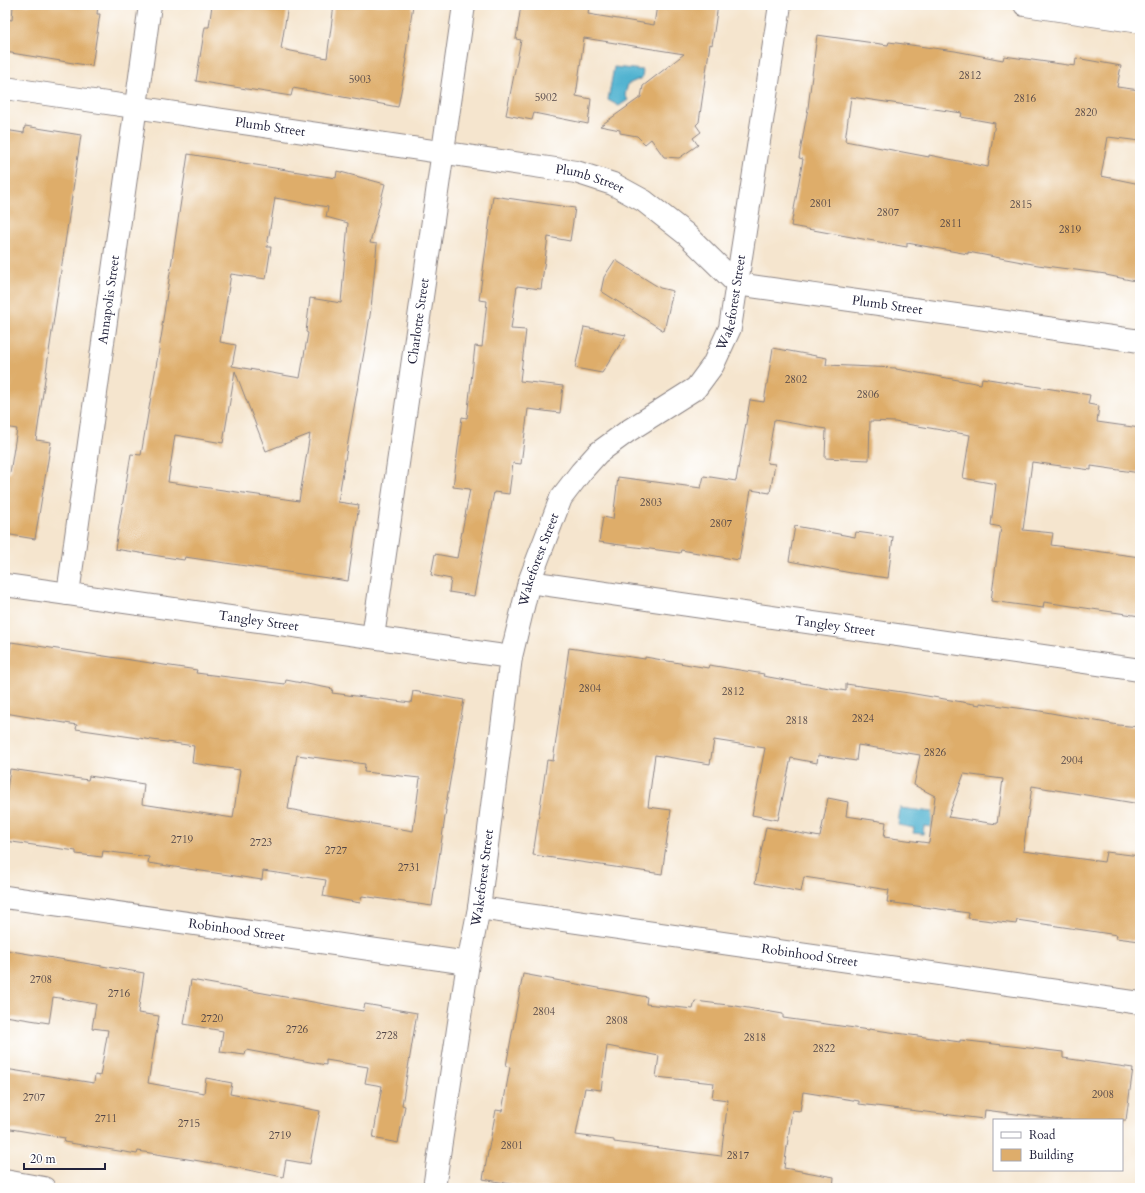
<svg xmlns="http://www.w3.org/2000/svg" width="1145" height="1193" font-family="Cardo,serif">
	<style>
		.water { fill: #51b3d0; stroke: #3a6a86 }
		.building { fill: #dead6b; fill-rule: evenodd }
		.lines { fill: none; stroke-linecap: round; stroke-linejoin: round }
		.minor-casing { stroke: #8c8484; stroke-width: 24 }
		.minor { stroke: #fff; stroke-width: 22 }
		.labels { text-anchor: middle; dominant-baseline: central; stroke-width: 3.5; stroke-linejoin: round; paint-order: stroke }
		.number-label { font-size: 11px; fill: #514547 }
		.street-label { font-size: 13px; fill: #22223b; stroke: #fff }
	</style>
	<rect width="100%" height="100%" fill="#fff"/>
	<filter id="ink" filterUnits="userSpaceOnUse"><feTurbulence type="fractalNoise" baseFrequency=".025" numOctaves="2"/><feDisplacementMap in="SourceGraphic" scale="8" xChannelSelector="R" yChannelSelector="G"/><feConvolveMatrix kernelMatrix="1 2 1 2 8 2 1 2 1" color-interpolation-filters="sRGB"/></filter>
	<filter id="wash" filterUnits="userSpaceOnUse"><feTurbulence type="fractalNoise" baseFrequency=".012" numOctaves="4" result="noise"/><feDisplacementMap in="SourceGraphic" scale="16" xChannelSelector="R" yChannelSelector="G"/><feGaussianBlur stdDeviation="0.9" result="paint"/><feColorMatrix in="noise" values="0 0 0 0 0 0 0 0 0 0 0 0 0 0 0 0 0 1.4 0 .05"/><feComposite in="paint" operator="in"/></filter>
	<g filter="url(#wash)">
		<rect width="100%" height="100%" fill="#f5e5ce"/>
		<path class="water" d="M614,67L643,70L642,78L628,84L625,95L628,100L619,106L608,100Z
			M900,808L949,814L947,829L924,826L923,834L913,833L914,828L898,825Z"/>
		<g id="blocks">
			<path class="building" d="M13,5H98L97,14H100L92,66L5,52V19L12,20Z
				M212,5H288L281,49L327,58L334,5H413L405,59H407L398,107L293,88L291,96L196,81L205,27H209Z
				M521,5H589L588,14L654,25L657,5H718L712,45L710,44L699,122L696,125L701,132L693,138L698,145L679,158L664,157L651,139L645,144L637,136L620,133V130L600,126L641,97L643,86L684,54L584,38L576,96L591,99L588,124L534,113L532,120L506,115L521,40L516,39Z
				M817,35L888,45L889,42L955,51L1003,60L1004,56L1075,66L1076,58L1121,66L1117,87L1140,90V141L1108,137L1101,176L1140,184V282L1106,275V274L1038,265L968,252V254L907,243V247L791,226L803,159L799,158L808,108ZM851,97L962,113L961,117L995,123L988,167L929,155V157L845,141Z
				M25,126L81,135L36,440L51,442L35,539L5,534V473H10L17,429L5,427V130L24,133Z
				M188,154L336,178L337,171L385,184L370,243L377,244L371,309L366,341L350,430L338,502L359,505L348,581L185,557L184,560L115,549L131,454L141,455L163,326H162ZM275,198L328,207L326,217L348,223L341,303L310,298L306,332L308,333L300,378L232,366L236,345L220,342L231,274L266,279L271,247H267ZM235,371L266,451L310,434L299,501L168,482L175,435L223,443Z
				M493,196L575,208L570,241L548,237L541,289L517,286L511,329L526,330L520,381L563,386L560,413L528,409L521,464L513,463L509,494L494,492L474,596L449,592L451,579L431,575L435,554L457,558L470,489L453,487L462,417L467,418L475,346L482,347L487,301L479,300Z
				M615,260L660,288L673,291L664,331L601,291L604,277Z
				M584,327L626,335L602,373L575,368Z
				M773,348L827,358L826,365L896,368V369L981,384L982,378L1090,395L1088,404L1099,406L1097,422L1140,428V473L1091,466V470L1032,462L1023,530L1053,533L1051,545L1140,557V616L1044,602L1043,608L991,601L1001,527L991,525L996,484L963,478L970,435L895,422L870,421L869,460L825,458L826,429L774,420L767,463L775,464L770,493L751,490L739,560L681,550L680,553L599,542L603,517L613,519L618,477L701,488L704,476L736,481L750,400L764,402Z
				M795,526L855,537L856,532L893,537L888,578L851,573L789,561Z
				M11,642L197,670L196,673L285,684L286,680L333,689L332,693L411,703L413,691L464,700L445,810H446L432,906L362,896L360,903L323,896L326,880L263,871L262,880L148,863L149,857L103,851L102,857L76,854V851L5,841V803L10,769L88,780L89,776L144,784L142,804L233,818L240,770L192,763L194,746L76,729L77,725L5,713V678ZM297,755L365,764L364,772L420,778L413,831L288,809Z
				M569,648L645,659V657L708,668L709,665L764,674L763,676L846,691V684L909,693L980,705V703L1040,711L1118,725L1140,727V804L1032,786L1023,851L1104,862L1106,852L1140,856V941L1116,938L1117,935L1017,920L1016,924L968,918L969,913L887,902L889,890L804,877L801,892L755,883L766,827L820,837L828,798L848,802L846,816L886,822L884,837L929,843L935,796L914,785L920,755L858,745L856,761L818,755L817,763L791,758L778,820L752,815L765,748L714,740L710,764L655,755L648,807L671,810L662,874L533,855L547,760L553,761ZM964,774L1003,779L997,824L948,817Z
				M5,950L144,973L138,1013L159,1016L148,1083L204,1093L206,1078L232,1083L230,1094L320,1111L310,1164L286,1160L283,1177L218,1164L138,1151L137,1154L64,1142L65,1138L5,1128V1069L94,1083L95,1075L100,1076L108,1030L92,1028L96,1004L53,997L49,1023L5,1016Z
				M523,974L647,997L646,1004L693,1009L695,1001L736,1006L783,1014V1018L869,1030V1029L960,1042V1040L1063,1052V1058L1133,1068L1126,1120H1062L985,1110L984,1119L859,1104V1101L803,1092L800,1111L792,1110L784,1168L834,1177L833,1188H532L483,1179L496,1110L502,1111L510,1067L506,1066ZM607,1046L659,1056L656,1077L714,1083L712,1098L728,1100L721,1156L614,1142V1140L576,1135L585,1088L601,1090Z
				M191,980L363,1011L365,1004L417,1013L402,1105L405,1106L398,1143L373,1138L382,1086L365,1083L368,1067L326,1060V1065L246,1050L245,1055L220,1052L223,1031L184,1024Z"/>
		</g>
	</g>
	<g filter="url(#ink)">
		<use href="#blocks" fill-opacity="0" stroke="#8c8484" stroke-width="1"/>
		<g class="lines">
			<g class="minor-casing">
				<g id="minor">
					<path d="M1025,5L1140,22"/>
					<path id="s1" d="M5,88L576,172L613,184L644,201L686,234L737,284L1140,341"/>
					<path id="s2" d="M529,582L1140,670"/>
					<path id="s3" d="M5,585L511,657"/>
					<path id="s4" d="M68,594L150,5"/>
					<path id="s5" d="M373,637L464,5"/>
					<path id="s6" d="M5,897L468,963"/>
					<path id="s7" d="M479,908L1140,1003"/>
					<path d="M5,1181L44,1188"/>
					<path id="s8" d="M434,1188L468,963L479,908L511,657L529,582L561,498L581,472L598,453L628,431L696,388L713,365L730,328L780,5"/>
				</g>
			</g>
			<use href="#minor" class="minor"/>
		</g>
	</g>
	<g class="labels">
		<g class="number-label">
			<text x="970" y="75">2812</text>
			<text x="360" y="79">5903</text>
			<text x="546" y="97">5902</text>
			<text x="1025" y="98">2816</text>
			<text x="1086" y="112">2820</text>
			<text x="821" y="203">2801</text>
			<text x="1021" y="204">2815</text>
			<text x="888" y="212">2807</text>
			<text x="951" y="223">2811</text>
			<text x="1070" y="229">2819</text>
			<text x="796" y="379">2802</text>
			<text x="868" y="394">2806</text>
			<text x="651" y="502">2803</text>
			<text x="721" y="523">2807</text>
			<text x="590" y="688">2804</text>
			<text x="733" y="691">2812</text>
			<text x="863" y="718">2824</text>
			<text x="797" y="720">2818</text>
			<text x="935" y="752">2826</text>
			<text x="1072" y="760">2904</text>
			<text x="182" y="839">2719</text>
			<text x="261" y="842">2723</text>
			<text x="336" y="850">2727</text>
			<text x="409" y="867">2731</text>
			<text x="41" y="979">2708</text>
			<text x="119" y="993">2716</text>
			<text x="544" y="1011">2804</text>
			<text x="212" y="1018">2720</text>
			<text x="617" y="1020">2808</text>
			<text x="297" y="1029">2726</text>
			<text x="387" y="1035">2728</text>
			<text x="755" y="1037">2818</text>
			<text x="824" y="1048">2822</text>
			<text x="1103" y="1094">2908</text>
			<text x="34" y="1097">2707</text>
			<text x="106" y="1118">2711</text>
			<text x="189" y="1123">2715</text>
			<text x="280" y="1135">2719</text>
			<text x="512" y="1145">2801</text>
			<text x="738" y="1155">2817</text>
		</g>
		<g class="street-label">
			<text stroke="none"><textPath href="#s1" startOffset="268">Plumb Street</textPath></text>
			<text stroke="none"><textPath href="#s1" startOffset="592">Plumb Street</textPath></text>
			<text stroke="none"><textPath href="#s4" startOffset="297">Annapolis Street</textPath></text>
			<text stroke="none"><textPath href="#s8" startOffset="974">Wakeforest Street</textPath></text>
			<text stroke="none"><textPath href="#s1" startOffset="928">Plumb Street</textPath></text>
			<text stroke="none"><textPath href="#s5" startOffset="319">Charlotte Street</textPath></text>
			<text stroke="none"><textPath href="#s8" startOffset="638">Wakeforest Street</textPath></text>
			<text stroke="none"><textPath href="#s3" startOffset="256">Tangley Street</textPath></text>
			<text stroke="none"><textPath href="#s2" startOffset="309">Tangley Street</textPath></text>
			<text stroke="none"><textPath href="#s8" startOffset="314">Wakeforest Street</textPath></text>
			<text stroke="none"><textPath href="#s6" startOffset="234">Robinhood Street</textPath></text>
			<text stroke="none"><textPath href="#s7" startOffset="334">Robinhood Street</textPath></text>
		</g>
	</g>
	<rect width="1145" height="1193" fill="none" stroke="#fff" stroke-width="20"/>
	<rect x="993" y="1119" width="130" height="52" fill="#ffffff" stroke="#a7a7b1"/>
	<rect x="1001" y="1132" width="20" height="6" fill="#ffffff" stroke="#a7a7b1"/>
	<text x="1029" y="1139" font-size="12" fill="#22223b">Road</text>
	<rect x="1001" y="1149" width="20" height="12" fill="#dead6b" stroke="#a7a7b1"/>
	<text x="1029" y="1159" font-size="12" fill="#22223b">Building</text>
	<path d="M24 1163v6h81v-6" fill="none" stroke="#22223b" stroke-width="2"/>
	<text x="30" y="1163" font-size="12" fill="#22223b" stroke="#ffffff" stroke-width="3" paint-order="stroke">20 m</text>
</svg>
